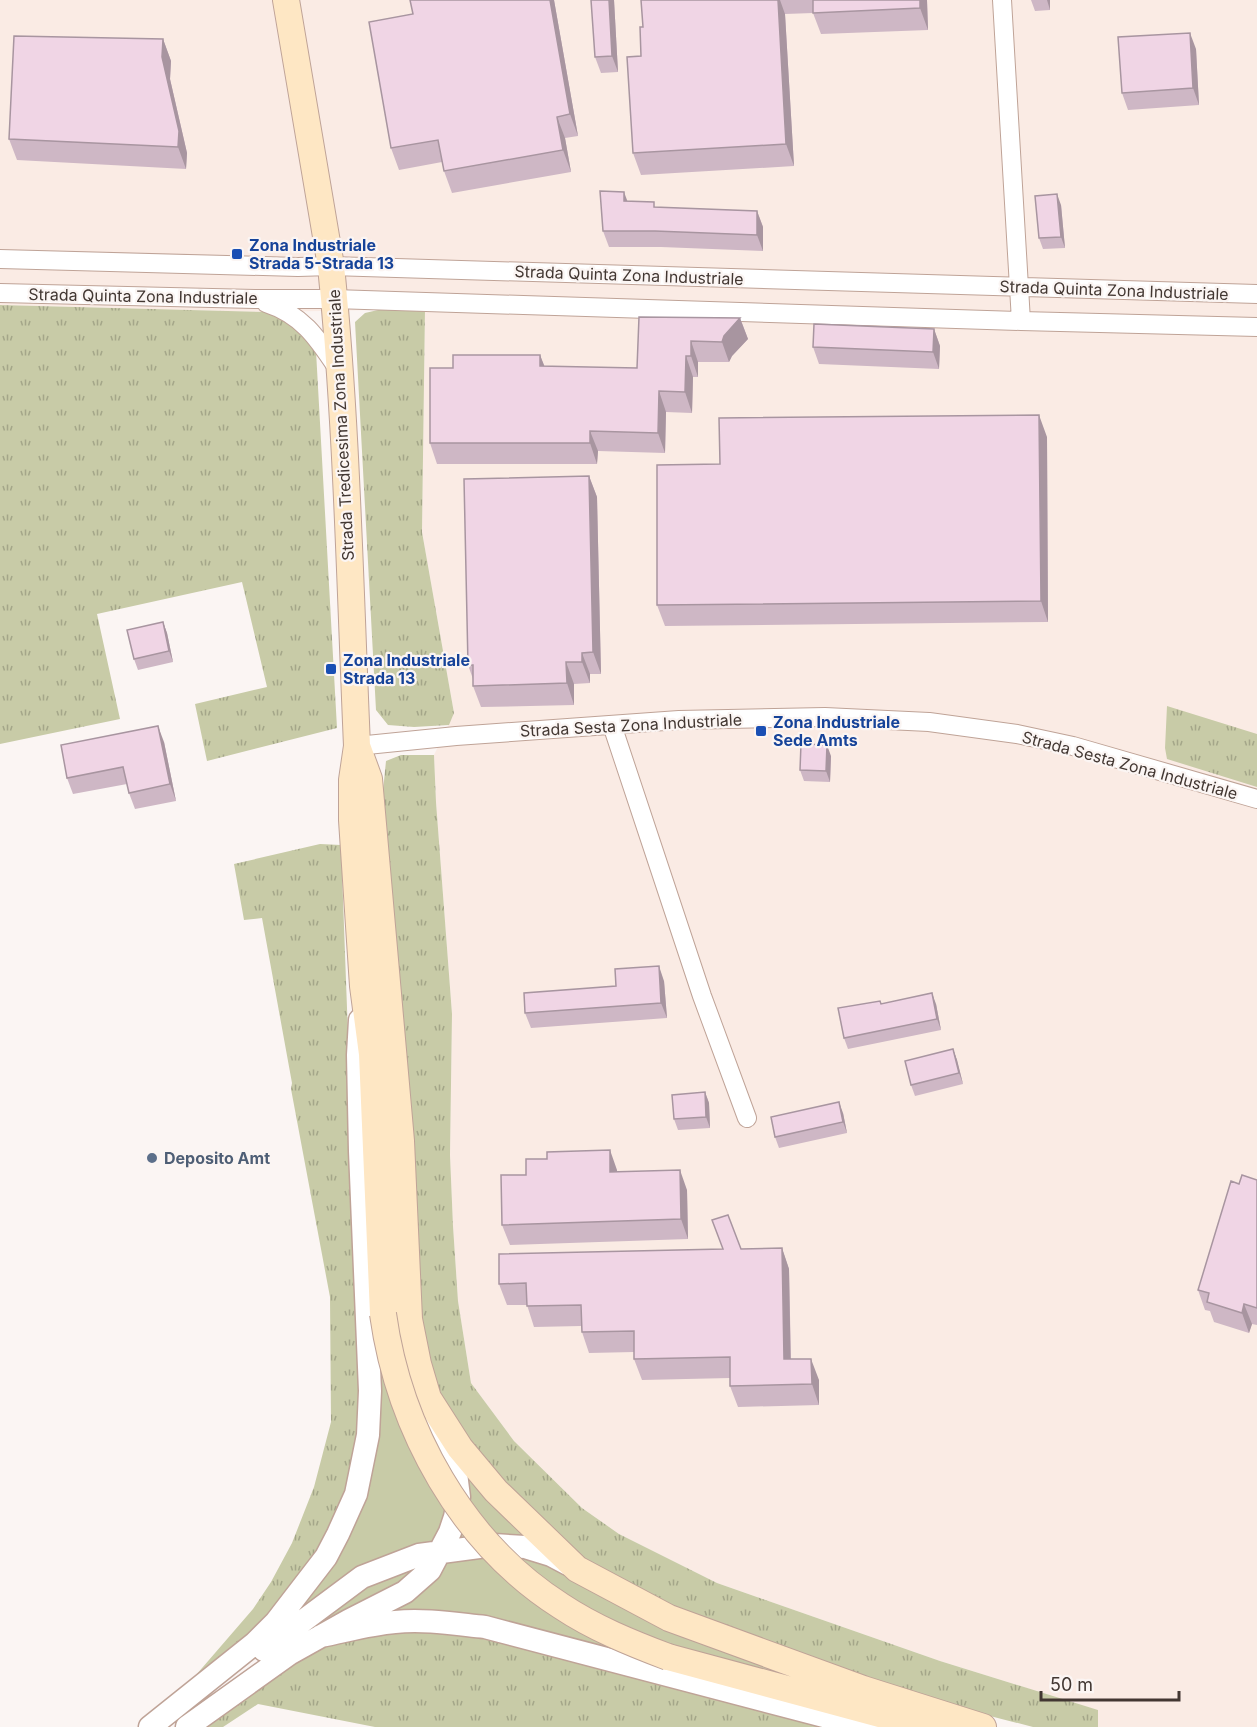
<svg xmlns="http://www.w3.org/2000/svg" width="1257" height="1727" font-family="Inter,sans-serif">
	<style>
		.built { fill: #faebe4 }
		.grass { fill: url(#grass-tufts) }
		.green { fill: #c8cba7 }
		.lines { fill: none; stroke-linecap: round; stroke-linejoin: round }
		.minor-casing { stroke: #bfa397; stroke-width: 20 }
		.tertiary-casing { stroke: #bfa397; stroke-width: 25 }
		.secondary-casing { stroke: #bfa397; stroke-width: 28 }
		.minor { stroke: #fff; stroke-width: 18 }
		.tertiary { stroke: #fff; stroke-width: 22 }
		.secondary { stroke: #fee7c4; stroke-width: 26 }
		.secondary-bridge-casing { stroke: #bfa397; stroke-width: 28; stroke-linecap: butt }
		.secondary-bridge { stroke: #fee7c4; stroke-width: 26 }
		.wall { fill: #ceb7c5 }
		.shaded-wall { fill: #a895a0 }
		.building { fill: #f0d5e5; stroke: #a895a0; stroke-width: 1.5 }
		.transit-dot { fill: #1a4fb4; stroke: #fbf5f3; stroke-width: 2 }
		.service-dot { fill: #5c6f8a; stroke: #fbf5f3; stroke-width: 2 }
		.labels { text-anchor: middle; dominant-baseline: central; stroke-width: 4.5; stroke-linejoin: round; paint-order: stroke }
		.transit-label { font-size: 16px; font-weight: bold; fill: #164399; stroke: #fbf5f3; text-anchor: start }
		.street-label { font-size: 16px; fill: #423732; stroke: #fbf5f3 }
		.service-label { font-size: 16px; font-weight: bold; fill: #4e5e75; stroke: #fbf5f3; text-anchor: start }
	</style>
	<defs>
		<pattern id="grass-tufts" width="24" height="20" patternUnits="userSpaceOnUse" patternTransform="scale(1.5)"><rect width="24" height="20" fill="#c8cba7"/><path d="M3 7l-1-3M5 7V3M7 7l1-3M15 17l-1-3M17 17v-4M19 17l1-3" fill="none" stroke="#a4a689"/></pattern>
	</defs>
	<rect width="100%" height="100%" fill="#fbf5f3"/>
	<path class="built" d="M0,0H1257V1727H1098L1097,1710L940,1661L717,1583L619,1534L582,1508L514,1441L471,1383L458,1301L453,1226L450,1155L452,1014L436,802L434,755L454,713L422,532L425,309L268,312L0,305Z"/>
	<path class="grass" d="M0,305L268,312C289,323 301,331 316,351L337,728L207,761L195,704L267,687L242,582L97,614L120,719L0,744Z
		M425,309L422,532L454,713L449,725L414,727L388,725L376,710L355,322L365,313L378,310Z
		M1167,706L1257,734V787L1167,759L1165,748Z
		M401,755H434L436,802L452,1014L450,1155L453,1226L458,1301L471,1383L514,1441L582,1508L619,1534L717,1583L940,1661L1098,1710V1727H1033L936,1702L692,1617L579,1557L537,1524L450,1415L427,1360L420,1313L408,1070L382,801L386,761Z
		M320,844L341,845L362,1414L359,1452L333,1529L268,1618L206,1671L196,1675L253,1609L271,1582L292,1543L314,1487L331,1422L330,1297L291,1089L292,1083L262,918L244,920L234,864Z
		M368,1630L479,1631L853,1727H375L258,1704L223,1727H203L270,1677L332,1640Z"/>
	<path class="green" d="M376,1336L400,1423L428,1484L451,1514L436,1546L282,1625L336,1556Z
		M457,1452L544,1545H451Z
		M511,1550L833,1690L662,1666L372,1616L445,1555Z
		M430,1559L406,1586L290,1639L362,1582Z"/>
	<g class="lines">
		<g class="minor-casing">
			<path id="minor" d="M1002,0L1021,321
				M0,259L298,267L331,266L1257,294
				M0,293L255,299H334L1021,321L1257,327
				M266,303C303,315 318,339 338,369
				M612,725L702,996L747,1118
				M357,746L456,736L679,720L825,717L929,722L1017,734L1073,746L1257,799"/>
		</g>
		<g class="tertiary-casing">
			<path id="tertiary" d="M321,1636C346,1631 370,1624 395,1622C425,1619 455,1624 485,1627L839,1720L873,1727
				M264,1650L362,1577L419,1555L494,1545L525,1547L551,1555L568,1564
				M150,1727L255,1643L276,1622L326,1557L338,1534L356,1494L368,1435L370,1391L360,1151L358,1055L360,1020
				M187,1727L289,1654L348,1621L405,1592L430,1570L450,1532L455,1517L459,1497L456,1473L436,1422"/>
		</g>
		<g class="secondary-casing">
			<path id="secondary" d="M286,0L331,266C347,426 350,587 357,746L352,780V820L363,986L372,1054L383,1314
				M357,746L369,779L401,1141L409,1319L418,1364L428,1398L460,1448L496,1491L577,1569L669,1618L863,1689L983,1727
				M668,1657L928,1727"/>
		</g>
		<use href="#minor" class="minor"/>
		<use href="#tertiary" class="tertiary"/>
		<use href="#secondary" class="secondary"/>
		<g class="secondary-bridge-casing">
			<path id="secondary-bridge" d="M383,1314C399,1429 462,1543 561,1606C594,1628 631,1643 668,1657"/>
		</g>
		<use href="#secondary-bridge" class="secondary-bridge"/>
	</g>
	<path class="wall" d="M554,0L578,136L565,138L571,172L452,193L444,171L442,162L399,170L391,148Z
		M614,0L618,72L601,73L595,57Z
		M641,0H927L928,30L821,34L813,13L785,14L794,166L641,175L633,153L641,56L643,27Z
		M1031,0H1050V10L1035,11Z
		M163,39L171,61L170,79L187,153L186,169L17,160L9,139Z
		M1196,49L1199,105L1128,110L1122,93Z
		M627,202L656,207L757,211L763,227V251L661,247H609L603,231Z
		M1061,205L1065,248L1043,249L1039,238Z
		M639,317L740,318L748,339L732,356L729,362H698V377H693L692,413L666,412L665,453L598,451L597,464H437L430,443L453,368L540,355L544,366L637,368Z
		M934,329L940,346L939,369L819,364L813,347Z
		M1047,437L1048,622L665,626L657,605Z
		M589,476L597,497L601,674H590V683L574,684V705L481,707L473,686V679L468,665Z
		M163,622L167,633L173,662L138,670L134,659Z
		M164,742L176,801L135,809L129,793L127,784L73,794L67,778Z
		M831,756L830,782L804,781L800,770Z
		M664,981L667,1018L531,1028L525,1013L616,986Z
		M880,1001L881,1003L936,1004L941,1030L848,1049L844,1038Z
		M953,1049L957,1060L963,1084L915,1096L911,1085Z
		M705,1092L709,1103L710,1128L678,1130L674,1119Z
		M843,1113L847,1133L779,1148L775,1137Z
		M617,1170V1172L687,1190L688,1239L510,1245L502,1225L526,1175Z
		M1257,1180V1325L1252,1324L1249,1333L1214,1322L1210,1311L1205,1310L1198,1290L1239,1184Z
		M782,1248L789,1269L791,1359L819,1380V1405L738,1407L730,1386V1378L642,1380L634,1359V1352L589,1353L582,1332L581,1326L534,1327L527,1305H507L499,1284L741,1249Z"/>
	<path class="shaded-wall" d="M550,0H554L578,136L570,114Z
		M609,0H614L618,72L612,56Z
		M778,0H780L785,14L794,166L786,144Z
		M920,0H927L928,30L920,8Z
		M1047,0H1050V10Z
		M1190,33L1196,49L1199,105L1193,88Z
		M163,39L171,61L170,79L187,153L186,169L178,147L162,57Z
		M557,117L565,138L571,172L563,150Z
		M624,192L630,208L624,201Z
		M1057,194L1061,205L1065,248L1061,237Z
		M757,211L763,227V251L757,235Z
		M740,318L748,339L732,356L729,362L722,342L724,336Z
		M934,329L940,346L939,369L933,352Z
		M691,341L698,362V377L691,356Z
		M540,355L548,375L540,366Z
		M686,356L693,377L692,413L685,392Z
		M659,391L666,412L665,453L658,433Z
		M1039,415L1047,437L1048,622L1041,601Z
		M590,431L598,451L597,464L590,443Z
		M589,476L597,497L601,674L593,652Z
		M163,622L167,633L173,662L169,651Z
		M582,653L590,674V683L582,662Z
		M566,662L574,684V705L567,683Z
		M158,726L164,742L176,801L170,784Z
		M827,745L831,756L830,782L826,771Z
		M659,966L664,981L667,1018L661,1003Z
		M932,993L936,1004L941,1030L937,1019Z
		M953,1049L957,1060L963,1084L959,1073Z
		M705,1092L709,1103L710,1128L706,1117Z
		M839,1102L843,1113L847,1133L843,1122Z
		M610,1150L617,1170V1192L610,1172Z
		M680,1170L687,1190L688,1239L681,1219Z
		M782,1248L789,1269L791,1380L784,1359Z
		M1244,1304L1252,1324L1249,1333L1242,1313Z
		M811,1359L819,1380V1405L812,1384Z"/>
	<path class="building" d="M410,0H550L570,114L557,117L563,150L444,171L438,140L391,148L369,22L413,14Z
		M591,0H609L612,56L595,57Z
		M641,0H778L786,144L633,153L627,57L641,56L640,27H643Z
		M813,0H920V8L813,13Z
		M1190,33L1193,88L1122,93L1118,37Z
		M14,36L163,39L162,57L179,131L178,147L9,139Z
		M600,191L624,192V201L654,202V207L757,211V235L655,231H603Z
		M1057,194L1061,237L1039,238L1035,196Z
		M639,317L740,318L724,336L722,342L691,341V356H686L685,392L659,391L658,433L590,431V443H430V368H453V355H540V366L637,368Z
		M814,324L934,329L933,352L813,347Z
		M1039,415L1041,601L657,605V465L720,464L719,418Z
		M589,476L593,652L582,653V662H566L567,683L473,686V665H468L464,479Z
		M163,622L169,651L134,659L127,630Z
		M158,726L170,784L129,793L123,767L67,778L61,745Z
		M801,744L827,745L826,771L800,770Z
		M659,966L661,1003L525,1013L524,993L616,986L615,969Z
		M932,993L937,1019L844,1038L838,1008L880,1001L881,1004Z
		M953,1049L959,1073L911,1085L905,1061Z
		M705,1092L706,1117L674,1119L672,1095Z
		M839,1102L843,1122L775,1137L771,1117Z
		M610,1150V1172L680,1170L681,1219L502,1225L501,1175H526V1159H547V1152Z
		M1242,1175L1257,1180V1308L1244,1304L1242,1313L1207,1302L1209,1293L1198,1290L1231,1181L1239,1184Z
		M728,1215L741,1249L782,1248L784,1359H811L812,1384L730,1386V1357L634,1359V1331L582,1332L581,1305L527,1306L526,1283L499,1284V1254L723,1249L712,1220Z"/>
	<g class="transit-dot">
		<rect x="231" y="248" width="12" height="12" rx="3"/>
		<rect x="325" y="663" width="12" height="12" rx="3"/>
		<rect x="755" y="725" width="12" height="12" rx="3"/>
	</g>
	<circle class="service-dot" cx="152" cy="1158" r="6"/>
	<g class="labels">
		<g class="transit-label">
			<text x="249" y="245">Zona Industriale<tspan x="249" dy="18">Strada 5-Strada 13</tspan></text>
			<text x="343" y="660">Zona Industriale<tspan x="343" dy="18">Strada 13</tspan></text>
			<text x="773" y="722">Zona Industriale<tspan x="773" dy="18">Sede Amts</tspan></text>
		</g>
		<g class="street-label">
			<text transform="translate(629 275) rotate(2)">Strada Quinta Zona Industriale</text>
			<text transform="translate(1114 290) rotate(2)">Strada Quinta Zona Industriale</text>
			<text transform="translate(143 296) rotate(1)">Strada Quinta Zona Industriale</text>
			<text transform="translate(341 425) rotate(-93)">Strada Tredicesima Zona Industriale</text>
			<text transform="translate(631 725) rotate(-3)">Strada Sesta Zona Industriale</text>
			<text transform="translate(1130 765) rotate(15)">Strada Sesta Zona Industriale</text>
		</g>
		<g class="service-label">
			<text x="164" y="1158">Deposito Amt</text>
		</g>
	</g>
	<path d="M1041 1691v9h138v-9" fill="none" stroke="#423732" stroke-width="3"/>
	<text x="1050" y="1691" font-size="18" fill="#423732" stroke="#fbf5f3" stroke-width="4.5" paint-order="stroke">50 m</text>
</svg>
